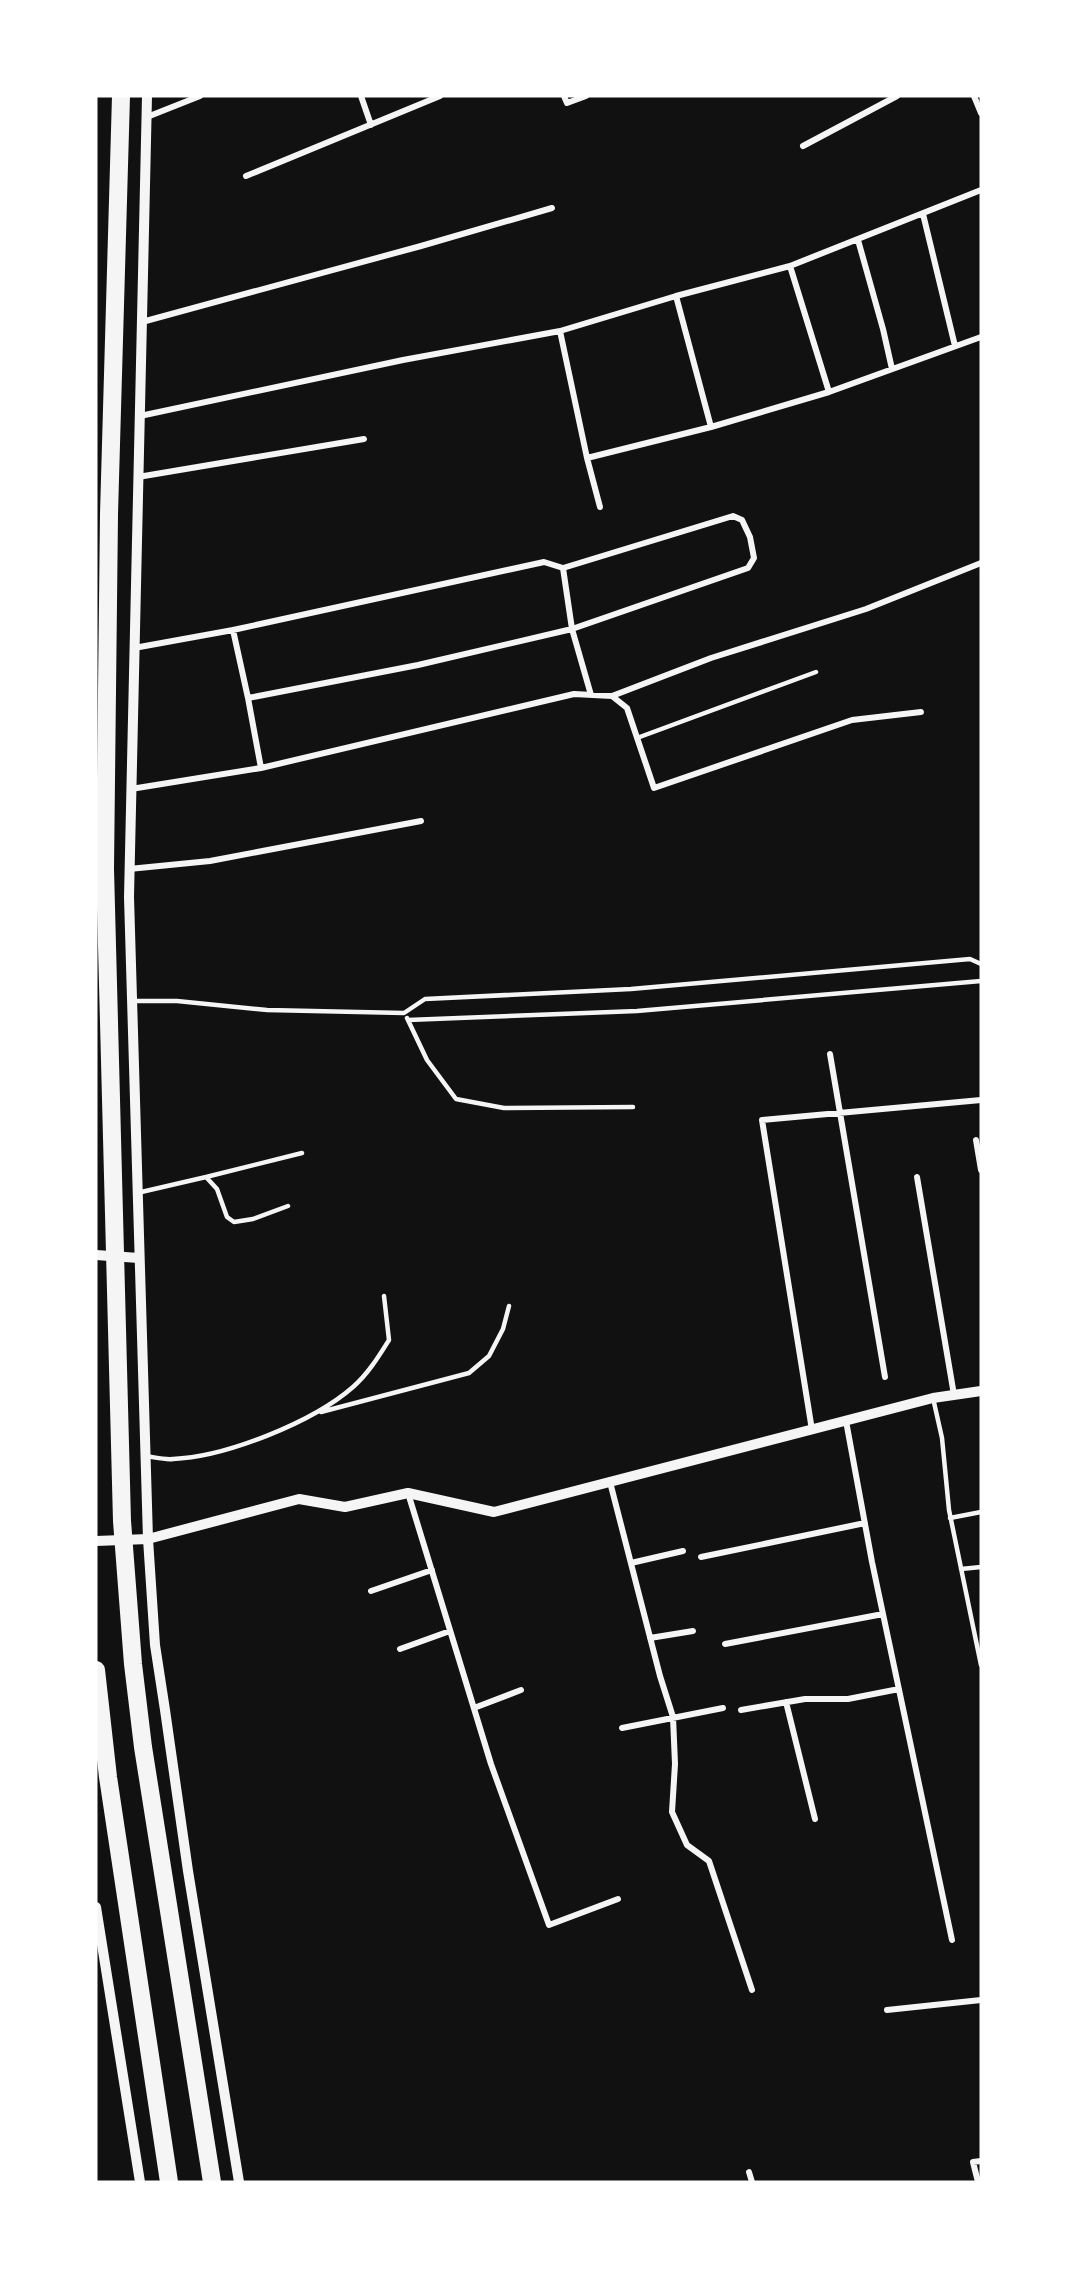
<svg xmlns="http://www.w3.org/2000/svg" width="1077" height="2278" font-family="'Asap Condensed',sans-serif">
	<style>
		.lines { fill: none; stroke-linecap: round; stroke-linejoin: round }
		.service { stroke: #f5f5f5; stroke-width: 4.5 }
		.minor { stroke: #f5f5f5; stroke-width: 6 }
		.tertiary { stroke: #f5f5f5; stroke-width: 10 }
		.motorway { stroke: #f5f5f5; stroke-width: 18 }
	</style>
	<rect width="100%" height="100%" fill="#111"/>
	<g class="lines">
		<path class="service" d="M637,738L816,672
			M132,1001H177L267,1010L404,1013L425,999L631,989L970,959L981,964
			M407,1018L427,1060L456,1099L504,1108L633,1107
			M408,1020L637,1011L981,981
			M206,1177L302,1153
			M137,1193L206,1177L217,1189L227,1217L234,1222L253,1219L288,1206
			M933,1398L942,1438L949,1510L981,1665
			M321,1412L469,1373L489,1356L503,1329L509,1306
			M145,1456C154,1457 164,1460 173,1459C226,1457 313,1422 353,1387C368,1374 379,1356 389,1340L384,1296
			M950,1518L981,1512
			M961,1569L981,1567"/>
		<path class="minor" d="M361,96L371,125
			M564,96L567,103L586,96
			M974,96L981,113
			M147,117L200,96
			M803,146L897,96
			M246,176L440,96
			M923,214L955,346
			M858,240L883,329L892,369
			M790,266L829,392
			M676,296L711,427
			M142,322L421,246L552,208
			M560,331L587,458L711,427L829,392L981,337
			M140,416L403,360L560,331L676,296L790,266L981,190
			M587,458L600,507
			M138,477L364,439
			M563,568L572,629L591,695
			M233,630L248,698L261,768
			M134,648L233,630L544,562L563,568L733,516L742,520L750,537L754,558L748,568L572,629L418,665L248,698
			M612,696L711,658L866,609L981,563
			M131,789L261,768L574,694L612,696L627,708L654,788L852,720L921,712
			M129,869L210,861L421,821
			M830,1054L885,1377
			M976,1140L981,1170
			M917,1177L954,1395
			M846,1421L872,1562L952,1940
			M812,1430L762,1120L981,1100
			M610,1482L660,1676L673,1717L675,1764L672,1812L687,1845L709,1861L752,1990
			M408,1493L491,1764L549,1925L618,1899
			M701,1557L865,1523
			M631,1563L683,1551
			M371,1591L432,1570
			M650,1638L693,1631
			M725,1644L883,1614
			M400,1649L450,1631
			M786,1702L815,1819
			M474,1708L521,1690
			M741,1710L805,1699H848L899,1689
			M622,1728L723,1708
			M887,2010L981,2000
			M749,2172L752,2182
			M978,2182L973,2162L981,2161"/>
		<path class="tertiary" d="M147,96L129,897L148,1539L155,1645L165,1710L188,1871L239,2182
			M96,1255L139,1258
			M96,1541L148,1539L299,1499L345,1507L408,1493L494,1512L933,1398L981,1391
			M96,1907L140,2182"/>
		<path class="motorway" d="M121,96L109,514L105,869L122,1521L133,1664L143,1747L212,2182
			M96,1670L108,1777L169,2182"/>
	</g>
	<rect width="1077" height="2278" fill="none" stroke="#ffffff" stroke-width="195"/>
</svg>
